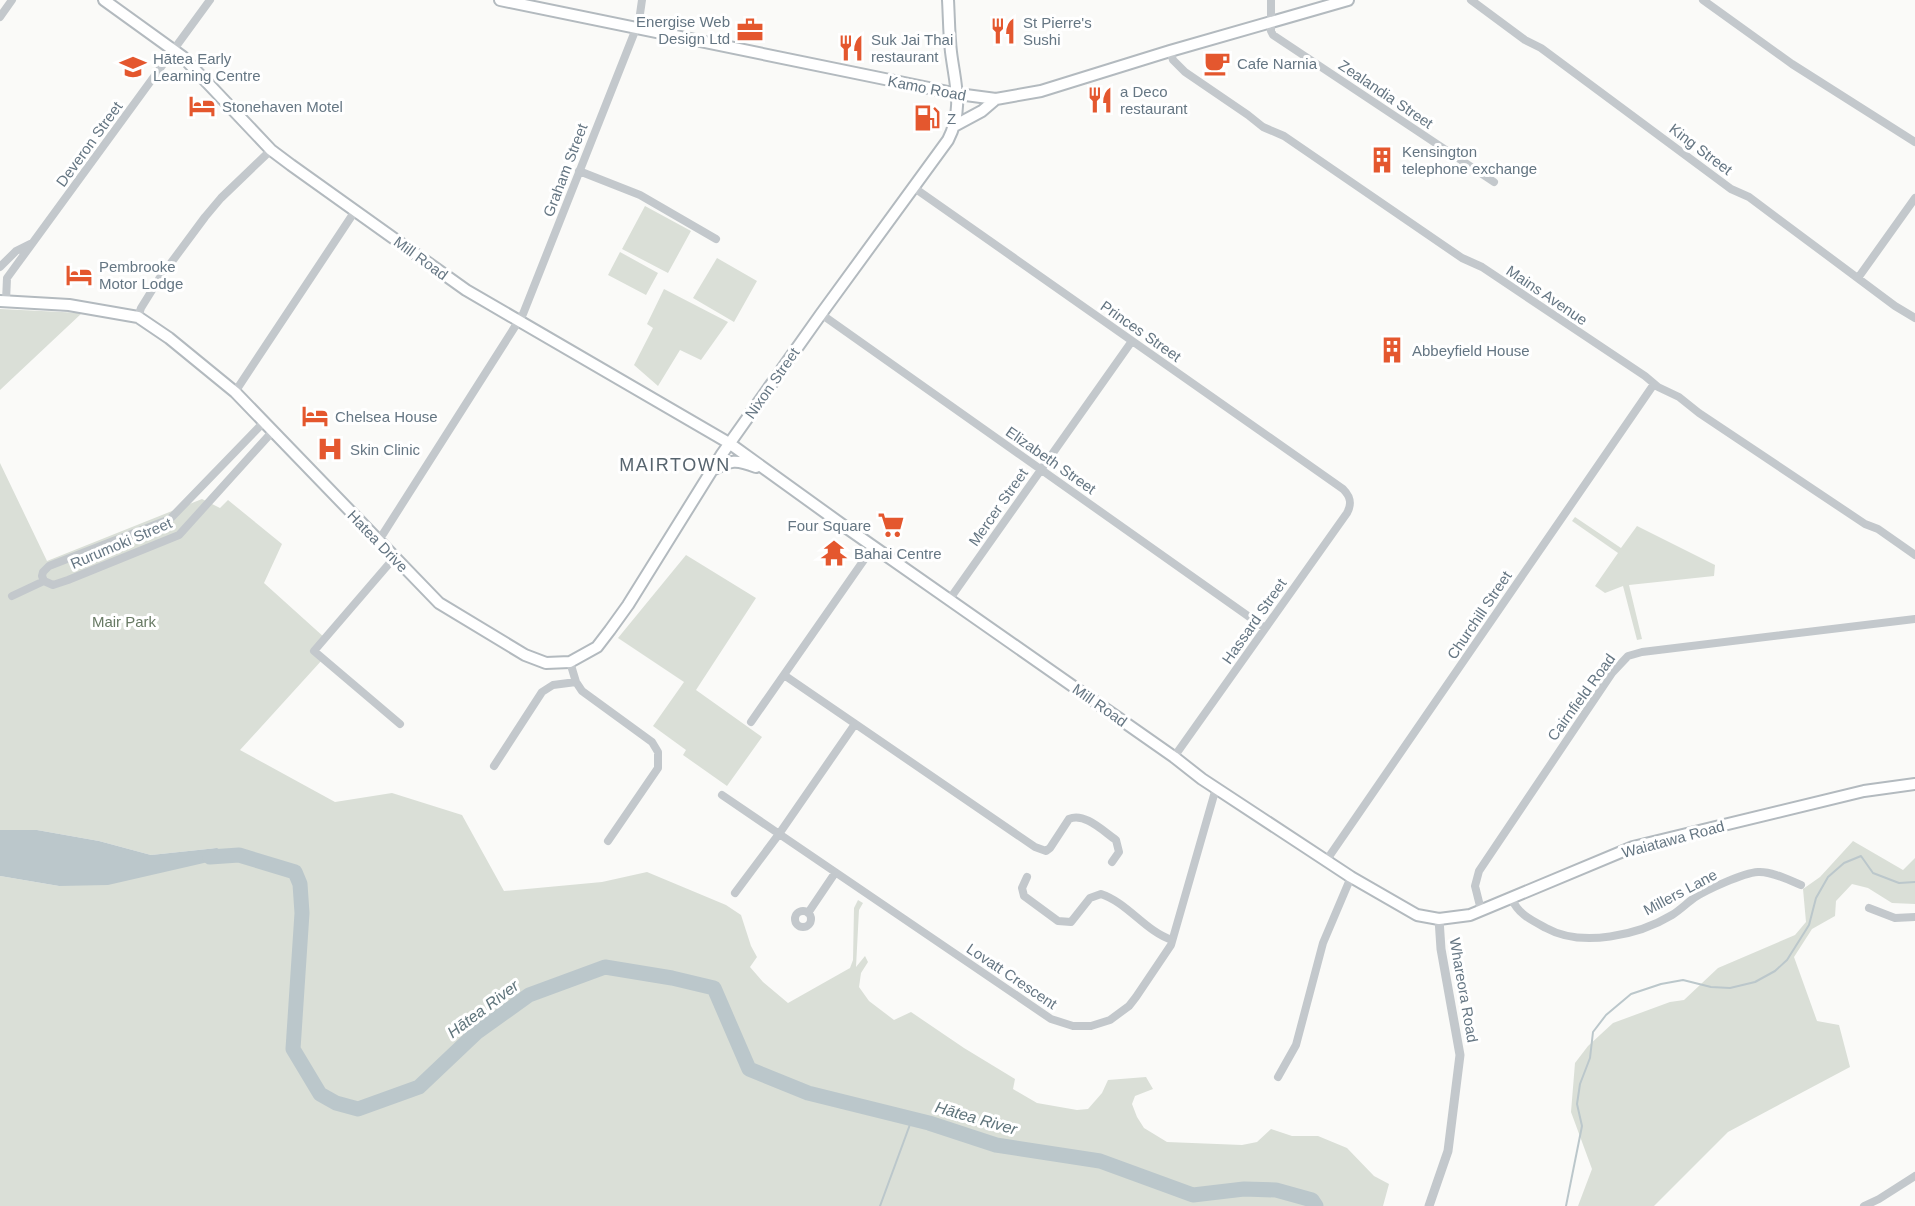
<svg xmlns="http://www.w3.org/2000/svg" width="1915" height="1206" font-family="Helvetica,sans-serif">
	<style>
		.green { fill: #dadfd7 }
		.water { fill: #bbc7cb }
		.lines { fill: none; stroke-linecap: round; stroke-linejoin: round }
		.stream { stroke: #bbc7cb; stroke-width: 2 }
		.river { stroke: #bbc7cb; stroke-width: 15 }
		.secondary-casing { stroke: #b3babf; stroke-width: 14 }
		.minor { stroke: #c3c8cc; stroke-width: 8 }
		.tertiary { stroke: #c3c8cc; stroke-width: 9 }
		.secondary { stroke: #fff; stroke-width: 10 }
		.labels { text-anchor: middle; dominant-baseline: central; stroke-width: 6; stroke-linejoin: round; paint-order: stroke }
		.poi-label { font-size: 15px; fill: #657683; stroke: #fff; text-anchor: start }
		.street-label { font-size: 15px; fill: #657683; stroke: #fff }
		.park-label { font-size: 15px; fill: #687a64; stroke: #fff }
		.water-label { font-size: 16px; font-style: italic; fill: #60757c; stroke: #fff }
		.quarter-label { font-size: 18px; letter-spacing: 1.5px; fill: #57646e; stroke: #fff }
	</style>
	<rect width="100%" height="100%" fill="#fafaf8"/>
	<path class="green" d="M645,206L691,231L668,273L622,249Z
		M620,252L658,273L646,295L608,275Z
		M717,258L757,281L734,322L693,298Z
		M664,289L728,322L701,360L680,350L658,386L634,365L653,328L647,324Z
		M0,309L82,313L0,390Z
		M0,463L47,561L202,499L220,508L228,500L282,544L264,583L325,638L318,651L322,660L240,750L335,802L392,793L462,815L504,891L602,882L647,872L726,905L741,915L751,946L757,957L750,967L763,982L788,1003L850,968L853,960L854,908L858,900L863,903L859,910L856,967L865,956L868,962L861,973L859,987L869,1001L894,1020L911,1012L964,1048L1015,1079L1013,1089L1037,1103L1077,1110L1088,1109L1102,1093L1108,1080L1146,1077L1153,1089L1135,1096L1132,1104L1137,1117L1144,1128L1167,1142L1242,1145L1257,1142L1271,1129L1292,1136H1318L1347,1148L1374,1176L1389,1184L1383,1206H0V876L59,886L217,848L151,855L99,841L37,830H0Z
		M1575,517L1621,548L1637,526L1715,565L1714,576L1629,585L1642,639L1637,640L1623,586L1605,593L1595,586L1618,553L1572,521Z
		M686,555L756,598L696,690L762,737L727,786L683,755L686,750L653,726L684,682L618,638Z
		M1853,841L1903,870L1915,858V904L1892,903L1868,888L1852,884L1836,901L1835,916L1812,929L1794,957L1817,1021L1839,1025L1850,1067L1728,1132L1654,1206H1578L1592,1169L1571,1112L1575,1063L1588,1046L1613,1023L1670,1002L1684,1000L1718,968L1795,935L1806,922L1803,889L1820,877Z"/>
	<path class="water" d="M0,830H37L99,841L151,855L217,848L230,857L108,885L59,886L0,876Z"/>
	<g class="lines">
		<path class="stream" d="M880,1206L912,1119
			M1566,1206L1582,1126L1577,1104L1580,1084L1590,1058L1593,1032L1606,1015L1631,994L1661,984L1683,980L1711,987L1730,988L1755,982L1775,971L1787,960L1809,925L1816,898L1828,877L1844,863L1861,856L1873,873L1899,883L1915,882"/>
		<path class="river" d="M210,857L239,855L295,872L300,884L302,913L293,1049L320,1094L336,1103L358,1109L419,1087L476,1033L529,995L605,967L672,978L714,988L749,1069L808,1093L929,1123L996,1145L1100,1161L1193,1195L1244,1189L1276,1190L1312,1200L1316,1206"/>
		<g class="secondary-casing">
			<path id="secondary" d="M104,0L183,57L271,150L291,165L466,290L729,443L844,526L1174,757L1202,779L1351,877L1417,915L1439,919L1470,915L1633,847L1864,791L1915,784
				M500,0L958,94L996,99L1041,91L1170,51L1348,0
				M956,125L982,111L996,99
				M0,301L69,305L138,317L169,338L235,392L439,603L525,655L546,663L570,662L597,647L610,630L628,605L722,454L821,314L948,140C964,109 955,84 951,52C949,35 949,17 948,0
				M712,470C732,460 735,459 756,467"/>
		</g>
		<path class="minor" d="M1271,0V31L1273,35L1494,182
			M1471,0L1525,40L1541,48L1731,189L1749,197L1895,306L1915,318
			M1703,0L1792,64L1915,142
			M0,17L12,0
			M1170,51L1173,60L1185,72L1248,115L1263,127L1284,136L1462,258L1482,267L1645,376L1658,387L1679,397L1699,413L1865,524L1878,529L1915,555
			M579,171L640,195L716,239
			M913,187L1343,489C1351,497 1352,504 1347,513L1174,757
			M0,267L16,251L30,244
			M1858,278L1915,198
			M6,301L7,278L15,267L210,0
			M821,314L1265,628
			M138,317L141,308L159,279L205,217L221,198L271,150
			M235,392L355,211
			M376,540L383,534L523,314L639,21L642,0
			M394,558L314,651L400,724
			M44,581L42,576L43,572L49,566L170,519L264,422
			M12,596L44,581L53,585L68,580L179,535L273,431
			M949,600L1132,341
			M570,662L576,682L582,691L652,742L658,752V768L608,841
			M784,675L1035,847L1046,851L1050,848L1069,819C1085,812 1104,832 1116,840L1119,852L1112,862
			M751,722L873,547
			M494,766L542,692L553,685L576,682
			M722,795L1051,1019L1073,1026H1091L1110,1020L1129,1006L1136,997L1171,945L1214,795L1217,789
			M1326,861L1654,384
			M1027,877L1022,888L1024,896L1058,921L1071,922L1090,898L1101,894C1128,903 1145,931 1172,940
			M735,893L779,834L855,724
			M1512,899C1518,914 1531,920 1546,928C1582,948 1639,935 1672,915C1680,910 1687,903 1694,898C1706,890 1743,873 1758,872C1771,871 1789,880 1801,885
			M1869,908L1895,918L1915,917
			M1481,910L1475,886L1479,871L1612,673L1628,656L1642,652L1915,619
			M795 919a8 8 0 1 1 16 0a8 8 0 1 1-16 0Z
			M808,913L835,873
			M1278,1077L1296,1045L1323,943L1351,877
			M1864,1206L1879,1199L1915,1176"/>
		<path class="tertiary" d="M1429,1206L1448,1151L1460,1055L1441,949L1439,919"/>
		<use href="#secondary" class="secondary"/>
	</g>
	<defs>
		<g id="office-bare" transform="scale(2.07)"><path d="M-6-3h4V-5.5h4V-3h4V5H-6ZM-1-4.5V-3h2v-1.5ZM-6 0V1H6V0Z" fill="#e4572e" stroke="#fff" stroke-width="2.5" paint-order="stroke"/></g>
		<g id="restaurant-bare" transform="scale(2.07)"><path d="M-5-6h1v4h1v-4h1v4h1v-4h1v5L-1.5 .5V6h-2V.5L-5-1ZM5-6V6H3V1.5H1.5Q1.5-4 5-6Z" fill="#e4572e" stroke="#fff" stroke-width="2.5" paint-order="stroke"/></g>
		<g id="cafe-bare" transform="scale(2.07)"><path d="M-5.5-4.5H6V0H3Q3 3.5 0 3.5H-2.5Q-5.5 3.5-5.5 0ZM3-3.2v2h1.7v-2ZM-6 4.5H4V6H-6Z" fill="#e4572e" stroke="#fff" stroke-width="2.5" paint-order="stroke"/></g>
		<g id="school-bare" transform="scale(2.07)"><path d="M0-5L7-2L0 1L-7-2ZM-4 1L0 2.5L4 1V4Q0 6-4 4Z" fill="#e4572e" stroke="#fff" stroke-width="2.5" paint-order="stroke"/></g>
		<g id="hotel-bare" transform="scale(2.07)"><path d="M-6-4.5h1.5V1H6V5H4.5V3h-9V5H-6ZM-4 0a1.8 1.8 0 1 1 3.6 0ZM.5 0V-2.5h3Q6-2.5 6 0Z" fill="#e4572e" stroke="#fff" stroke-width="2.5" paint-order="stroke"/></g>
		<g id="fuel-bare" transform="scale(2.07)"><path d="M-5.5-6h7V0h2V4h1.3V-2.5L3-4.5l.8-.8L6-3V5H2.5V1h-1V6h-7ZM-4.2-4.7v3.2H.2V-4.7Z" fill="#e4572e" stroke="#fff" stroke-width="2.5" paint-order="stroke"/></g>
		<g id="building-bare" transform="scale(2.07)"><path d="M-4-6H4V6H1V3H-1V6H-4ZM-2.5-4.3h1.7v1.8h-1.7ZM.8-4.3h1.7v1.8H.8ZM-2.5-1h1.7V.8h-1.7ZM.8-1h1.7V.8H.8Z" fill="#e4572e" stroke="#fff" stroke-width="2.5" paint-order="stroke"/></g>
		<g id="hospital-bare" transform="scale(2.07)"><path d="M-5-5h3v3.5h4V-5h3V5h-3V1.5h-4V5h-3Z" fill="#e4572e" stroke="#fff" stroke-width="2.5" paint-order="stroke"/></g>
		<g id="supermarket-bare" transform="scale(2.07)"><path d="M-6-5.5h2.5l.6 2H6L4.5 2H-2.5L-4.4-4H-6ZM-1.5 3.2a1.3 1.3 0 1 0 .1 0ZM3 3.2a1.3 1.3 0 1 0 .1 0Z" fill="#e4572e" stroke="#fff" stroke-width="2.5" paint-order="stroke"/></g>
		<g id="temple-bare" transform="scale(2.07)"><path d="M0-6L5-2H3V0L6.5 2.5H4V6H1.5V3h-3V6H-4V2.5H-6.5L-3 0V-2H-5Z" fill="#e4572e" stroke="#fff" stroke-width="2.5" paint-order="stroke"/></g>
	</defs>
	<g fill-rule="evenodd">
		<use href="#office-bare" x="750" y="30"/>
		<use href="#restaurant-bare" x="1003" y="31"/>
		<use href="#restaurant-bare" x="851" y="48"/>
		<use href="#cafe-bare" x="1217" y="63"/>
		<use href="#school-bare" x="133" y="67"/>
		<use href="#restaurant-bare" x="1100" y="100"/>
		<use href="#hotel-bare" x="202" y="106"/>
		<use href="#fuel-bare" x="927" y="118"/>
		<use href="#building-bare" x="1382" y="160"/>
		<use href="#hotel-bare" x="79" y="275"/>
		<use href="#building-bare" x="1392" y="350"/>
		<use href="#hotel-bare" x="315" y="416"/>
		<use href="#hospital-bare" x="330" y="449"/>
		<use href="#supermarket-bare" x="891" y="525"/>
		<use href="#temple-bare" x="834" y="553"/>
	</g>
	<g class="labels">
		<g class="poi-label">
			<text x="730" y="21" text-anchor="end">Energise Web<tspan x="730" dy="17">Design Ltd</tspan></text>
			<text x="1023" y="22">St Pierre's<tspan x="1023" dy="17">Sushi</tspan></text>
			<text x="871" y="39">Suk Jai Thai<tspan x="871" dy="17">restaurant</tspan></text>
			<text x="153" y="58">Hātea Early<tspan x="153" dy="17">Learning Centre</tspan></text>
			<text x="1237" y="63">Cafe Narnia</text>
			<text x="1120" y="91">a Deco<tspan x="1120" dy="17">restaurant</tspan></text>
			<text x="222" y="106">Stonehaven Motel</text>
			<text x="947" y="118">Z</text>
			<text x="1402" y="151">Kensington<tspan x="1402" dy="17">telephone exchange</tspan></text>
			<text x="99" y="266">Pembrooke<tspan x="99" dy="17">Motor Lodge</tspan></text>
			<text x="1412" y="350">Abbeyfield House</text>
			<text x="335" y="416">Chelsea House</text>
			<text x="350" y="449">Skin Clinic</text>
			<text x="871" y="525" text-anchor="end">Four Square</text>
			<text x="854" y="553">Bahai Centre</text>
		</g>
		<g class="street-label">
			<text transform="translate(927 88) rotate(11)">Kamo Road</text>
			<text transform="translate(1386 94) rotate(34)">Zealandia Street</text>
			<text transform="translate(89 144) rotate(-54)">Deveron Street</text>
			<text transform="translate(1701 149) rotate(37)">King Street</text>
			<text transform="translate(565 170) rotate(-69)">Graham Street</text>
			<text transform="translate(421 258) rotate(36)">Mill Road</text>
			<text transform="translate(1547 295) rotate(34)">Mains Avenue</text>
			<text transform="translate(1141 331) rotate(35)">Princes Street</text>
			<text transform="translate(772 383) rotate(-55)">Nixon Street</text>
			<text transform="translate(1051 460) rotate(35)">Elizabeth Street</text>
			<text transform="translate(998 507) rotate(-55)">Mercer Street</text>
			<text transform="translate(378 541) rotate(46)">Hatea Drive</text>
			<text transform="translate(121 543) rotate(-23)">Rurumoki Street</text>
			<text transform="translate(1479 615) rotate(-56)">Churchill Street</text>
			<text transform="translate(1254 621) rotate(-55)">Hassard Street</text>
			<text transform="translate(1581 697) rotate(-54)">Cairnfield Road</text>
			<text transform="translate(1100 705) rotate(35)">Mill Road</text>
			<text transform="translate(1673 839) rotate(-15)">Waiatawa Road</text>
			<text transform="translate(1680 892) rotate(-28)">Millers Lane</text>
			<text transform="translate(1012 976) rotate(34)">Lovatt Crescent</text>
			<text transform="translate(1464 990) rotate(80)">Whareora Road</text>
		</g>
		<g class="park-label">
			<text x="124" y="621">Mair Park</text>
		</g>
		<g class="water-label">
			<text transform="translate(483 1009) rotate(-37)">Hātea River</text>
			<text transform="translate(976 1118) rotate(16)">Hātea River</text>
		</g>
		<g class="quarter-label">
			<text x="675" y="465">MAIRTOWN</text>
		</g>
	</g>
</svg>
